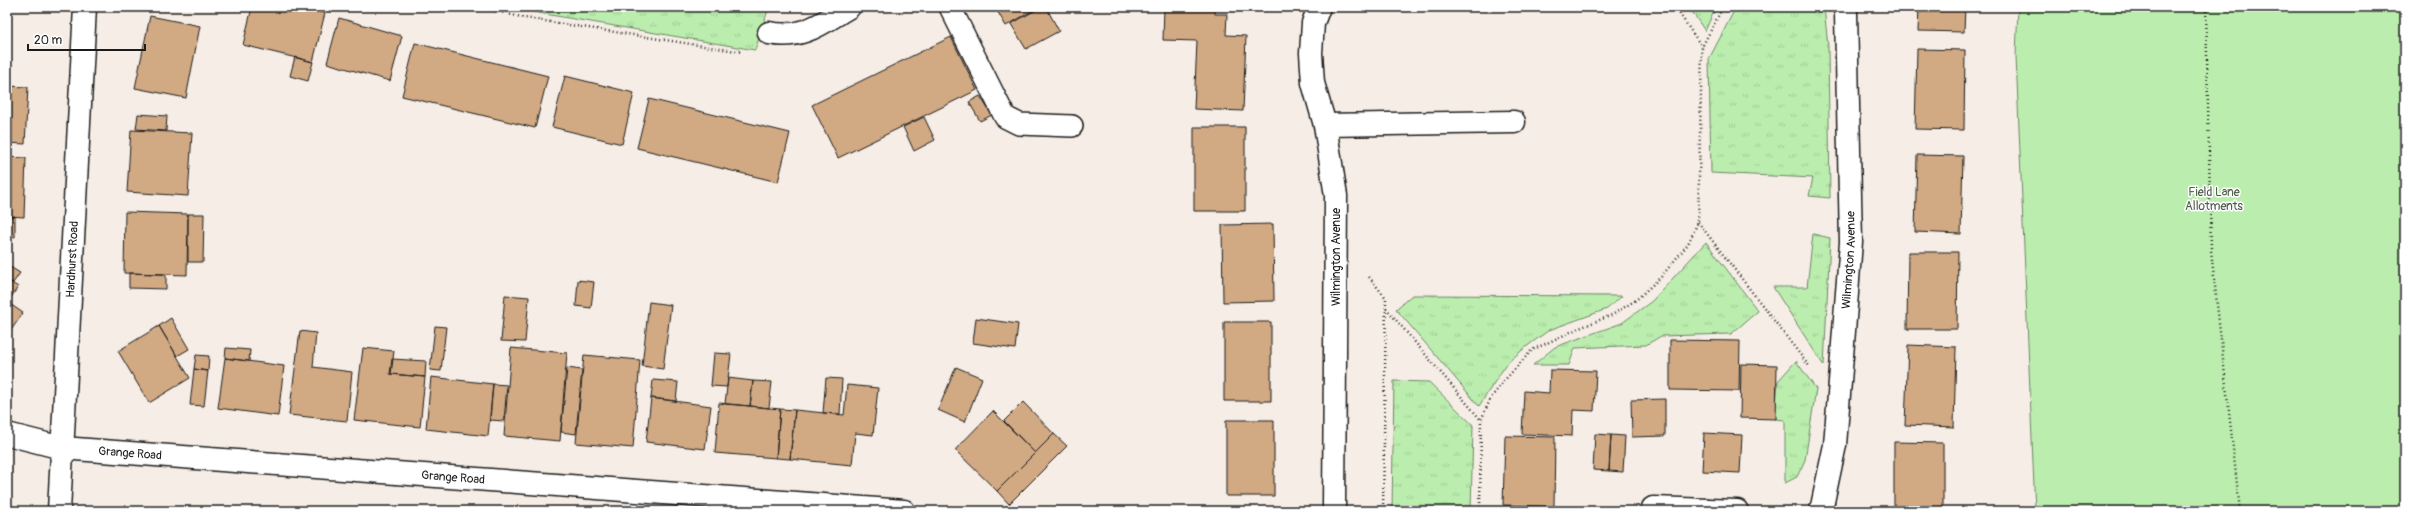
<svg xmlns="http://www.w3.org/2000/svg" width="2412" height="518" font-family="Pangolin,sans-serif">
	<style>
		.grass { fill: url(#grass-tufts); stroke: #6c8565 }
		.garden { fill: #bbeeae; stroke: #6c8565 }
		.building { fill: #d1a983; stroke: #1c1c1c }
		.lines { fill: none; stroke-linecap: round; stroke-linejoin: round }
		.lane-casing { stroke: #1c1c1c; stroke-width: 24 }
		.street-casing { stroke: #1c1c1c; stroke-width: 25 }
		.path { stroke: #1c1c1c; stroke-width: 2.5; stroke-dasharray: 1 3; stroke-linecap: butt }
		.lane { stroke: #fff; stroke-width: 21 }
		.street { stroke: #fff; stroke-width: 22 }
		.labels { text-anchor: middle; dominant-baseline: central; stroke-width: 3; stroke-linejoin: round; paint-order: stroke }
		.park-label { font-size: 12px; fill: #4c5b48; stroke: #fff }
		.street-label { font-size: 12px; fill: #1c1c1c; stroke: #fff }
	</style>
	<defs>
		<pattern id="grass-tufts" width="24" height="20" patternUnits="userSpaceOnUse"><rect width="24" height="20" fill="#bbeeae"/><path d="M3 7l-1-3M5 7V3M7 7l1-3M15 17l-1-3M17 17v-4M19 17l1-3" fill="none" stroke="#a0cc95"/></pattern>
	</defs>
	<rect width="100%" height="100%" fill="#f6eee6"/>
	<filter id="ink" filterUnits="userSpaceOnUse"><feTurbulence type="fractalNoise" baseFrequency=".025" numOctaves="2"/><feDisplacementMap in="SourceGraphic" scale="8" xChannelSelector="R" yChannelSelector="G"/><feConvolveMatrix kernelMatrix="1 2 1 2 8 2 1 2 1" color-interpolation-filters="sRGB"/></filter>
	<g filter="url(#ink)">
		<path class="grass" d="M528,7H769L755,50L527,11Z
			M1689,7H1716L1705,31Z
			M1736,7H1824L1828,47L1830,198L1809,196L1813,178L1711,173L1709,59Z
			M1813,234L1830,238L1824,366L1773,287H1807Z
			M1706,242L1758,311L1731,334L1661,336L1646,345L1575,348L1569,365H1533L1555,347L1622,323L1652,301Z
			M1412,295L1622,296L1607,309L1549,330L1526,347L1507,363L1479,406L1396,309Z
			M1796,361L1816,389L1805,460L1797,477L1785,483V420L1775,419L1778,381Z
			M1394,381L1429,382L1473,425L1471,511H1392Z"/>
		<path class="garden" d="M2018,7H2405V511H2035L2016,56Z"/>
		<path class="building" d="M7,7H12L7,31Z
			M252,7H299L325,13L313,62L243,45Z
			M995,7H1039L1006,26Z
			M1041,7H1046L1059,31L1026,49L1011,24Z
			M1164,7H1215V14H1227L1226,35L1246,36L1243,111L1194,109L1197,41L1163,40Z
			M1919,7H1965L1964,32L1918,31Z
			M150,16L200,26L186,98L135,88Z
			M339,18L402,36L390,81L327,63Z
			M951,37L977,90L838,158L812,105Z
			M415,43L548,76L535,128L402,96Z
			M1917,49L1965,50L1964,130L1915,129Z
			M295,57L313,62L308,81L290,76Z
			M565,76L634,93L622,144L552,127Z
			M7,86L28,87L25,144L7,143Z
			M980,96L992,115L980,121L969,102Z
			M649,99L790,133L778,182L637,148Z
			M138,114L167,116L166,131L136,129Z
			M924,117L935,140L914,151L903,127Z
			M1194,127H1245V211H1194Z
			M131,130L192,133L188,196L127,192Z
			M1917,155L1963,156L1961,234L1915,232Z
			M7,157L26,158L24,217L7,216Z
			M125,212L188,214L187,275L124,273Z
			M188,214H204L203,262H188Z
			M7,216H15V237H7Z
			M1273,224L1274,301L1223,302L1222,225Z
			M1908,252H1958L1957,329H1907Z
			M7,265L20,273L13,283L7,280Z
			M129,273L166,274V289L129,288Z
			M7,280L18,287L8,302L7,301Z
			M578,280L594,282L591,308L576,306Z
			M505,295L529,297L525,342L501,341Z
			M7,302L23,313L7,336Z
			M649,302L671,305L663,369L642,366Z
			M171,318L189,349L177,356L159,326Z
			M976,318L1018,324L1015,349L973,343Z
			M1224,322H1271V401H1224Z
			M159,326L190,378L149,403L118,351Z
			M435,326L446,327L441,371L430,370Z
			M300,331L316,333L313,367L352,372L347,421L289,415Z
			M1670,340L1740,341L1739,391L1670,390Z
			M1908,345L1956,347L1954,427L1905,425Z
			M226,348L250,350L249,361L225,358Z
			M363,348L394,351L391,374L425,377L420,427L354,420Z
			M511,348L567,353L560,441L504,436Z
			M714,353L731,354L727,387L711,386Z
			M196,355L209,356L208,371L194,369Z
			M584,355L640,360L633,448L576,443Z
			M225,358L284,366L278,416L218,408Z
			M392,359L426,361L425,377L390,374Z
			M1741,364L1777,365L1776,419L1740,418Z
			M956,367L982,378L965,422L938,410Z
			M567,368L582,370L576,434L561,432Z
			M194,369L208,371L204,406L190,405Z
			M1550,370L1596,371L1594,411L1573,410L1572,436L1522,434L1524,391L1549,393Z
			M431,377L493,384L488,436L426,429Z
			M728,378L753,381L750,406L725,404Z
			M826,378L842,379L840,414L823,413Z
			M653,380L678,382L676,401L651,398Z
			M753,381L772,382L769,408L750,406Z
			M493,384L507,385L504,421L490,420Z
			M847,385L878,388L873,435L855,433L852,465L790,459L795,410L844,415Z
			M651,398L711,406L705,449L646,442Z
			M1665,399V436L1632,437L1631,400Z
			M1023,402L1054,434L1035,453L1004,421Z
			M719,403L780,409L776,458L715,453Z
			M780,409L795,410L790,459L776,458Z
			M993,411L1035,453L997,491L955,450Z
			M1226,420H1274V496H1226Z
			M1704,433L1742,435L1740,473L1702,471Z
			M1054,434L1067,446L1009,504L997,491Z
			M1595,434L1611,435L1609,471L1593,470Z
			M1611,435L1625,436L1623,472L1609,471Z
			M1505,436L1555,437L1554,507L1503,505Z
			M1894,442L1943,443V511H1894Z
			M1505,507L1555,510V511H1505Z"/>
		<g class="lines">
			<g class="lane-casing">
				<path id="lane" d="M950,7L1005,117L1019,124L1072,126"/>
			</g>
			<g class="street-casing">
				<g id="street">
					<path d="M1319,7L1313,23L1311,53L1313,83L1325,125L1336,196L1334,511"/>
					<path d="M769,33C802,40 822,23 849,7"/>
					<path d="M1325,125L1514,122"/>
					<path id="s1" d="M7,434L62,448L904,511"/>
					<path d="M1653,508L1737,511"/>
					<path id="s2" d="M59,511L85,7"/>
					<path id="s3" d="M1821,511L1835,445L1851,242L1846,13L1844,7"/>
				</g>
			</g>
			<path class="path" d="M479,7L525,18L742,52
				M1675,7L1702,47
				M2206,7L2211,250L2240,511
				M1698,222L1809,366
				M1369,277L1386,298L1383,511
				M1386,308L1481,420
				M1480,511L1481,420L1491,398L1503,382L1532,350L1577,329L1612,315L1636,300L1661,277L1688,244L1698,222L1702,47L1723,7"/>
			<use href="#lane" class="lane"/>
			<use href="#street" class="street"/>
		</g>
	</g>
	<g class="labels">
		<g class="park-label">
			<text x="2214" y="192">Field Lane<tspan x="2214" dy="14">Allotments</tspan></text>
		</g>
		<g class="street-label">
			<text transform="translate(1336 257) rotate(-90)">Wilmington Avenue</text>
			<text stroke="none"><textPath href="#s2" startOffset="252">Hardhurst Road</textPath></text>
			<text stroke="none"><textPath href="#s3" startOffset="253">Wilmington Avenue</textPath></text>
			<text stroke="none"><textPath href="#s1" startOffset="125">Grange Road</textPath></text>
			<text stroke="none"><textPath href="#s1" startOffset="449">Grange Road</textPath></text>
		</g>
	</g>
	<rect width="2412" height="518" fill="none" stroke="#fff" stroke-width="24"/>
	<rect x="12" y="12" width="2388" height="494" fill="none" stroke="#1c1c1c" stroke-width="1.5" filter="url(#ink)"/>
	<path d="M28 44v6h117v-6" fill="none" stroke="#1c1c1c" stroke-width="2"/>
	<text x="34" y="44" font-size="12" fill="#1c1c1c" stroke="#ffffff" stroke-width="3" paint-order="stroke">20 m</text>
</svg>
